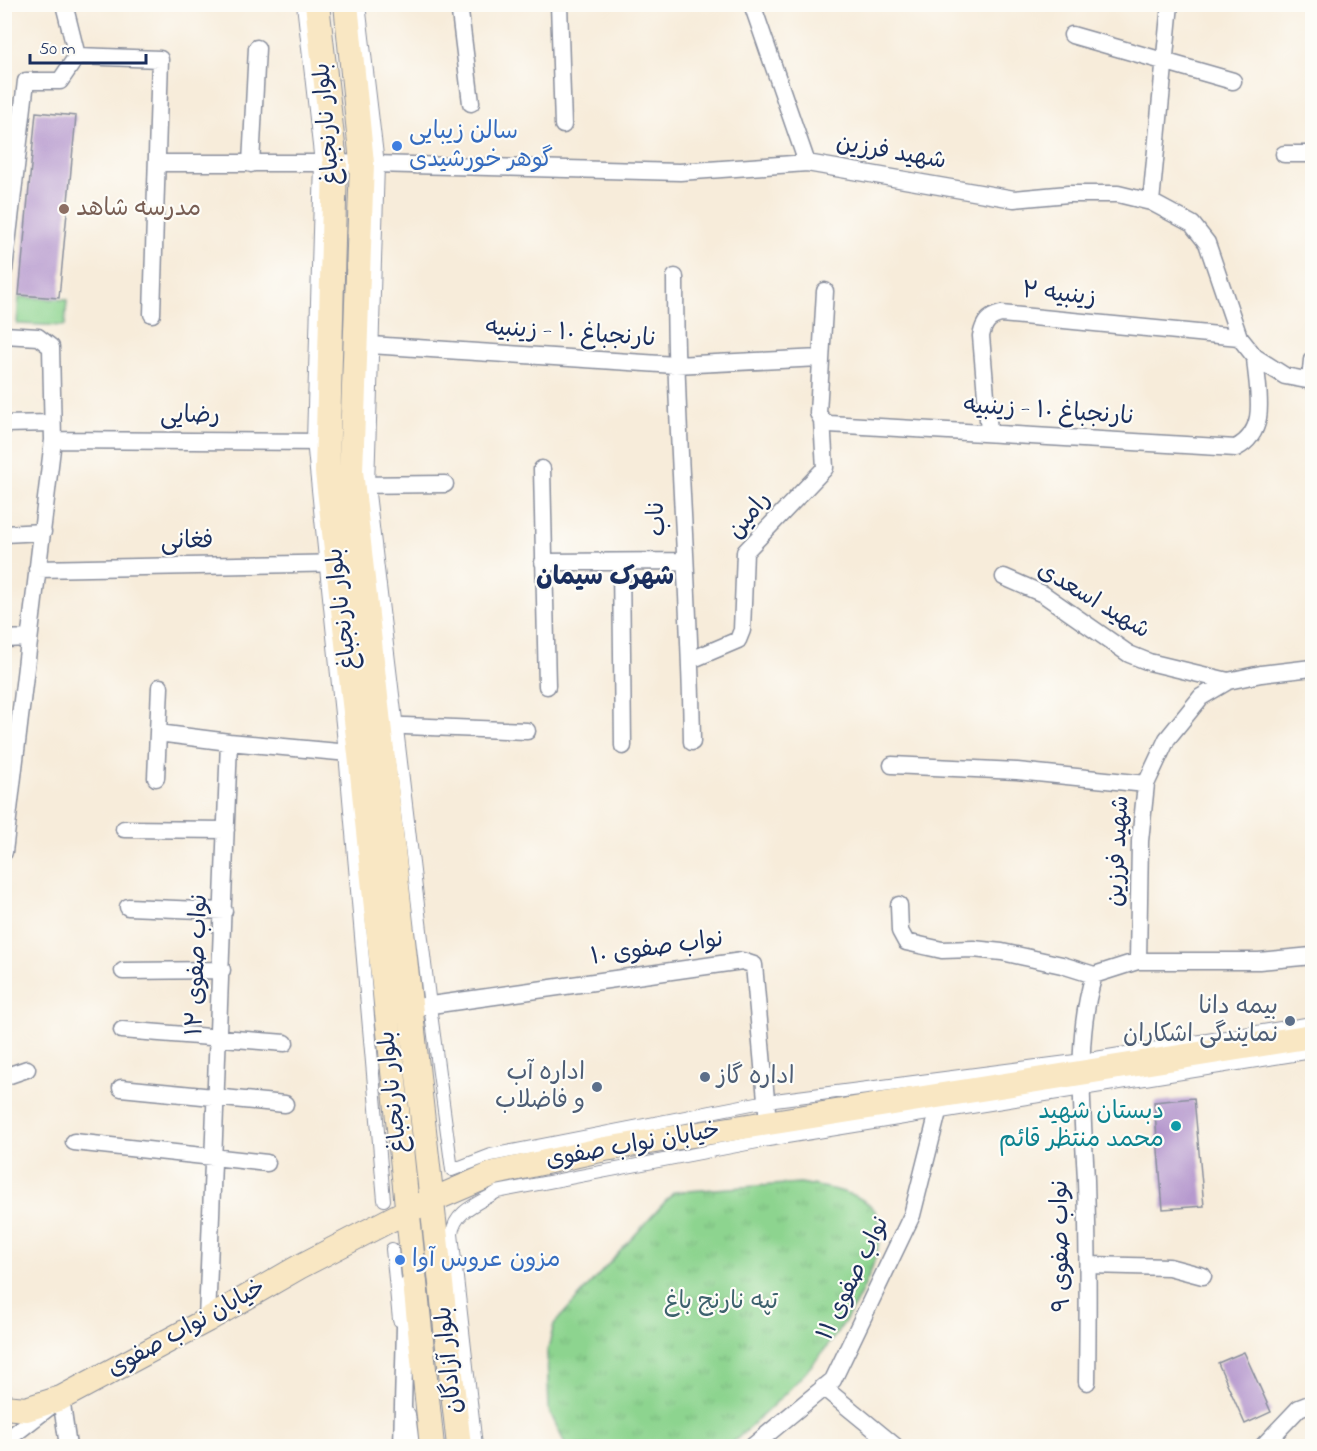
<svg xmlns="http://www.w3.org/2000/svg" width="1317" height="1451" font-family="'Indie Flower','Playpen Sans Arabic',sans-serif">
	<style>
		.grass { fill: #8dd48f; stroke: #548276; stroke-width: 1.5 }
		.park { fill: url(#park-tufts); stroke: #548276; stroke-width: 1.5 }
		.building { fill: #b699ce }
		.lines { fill: none; stroke-linecap: round; stroke-linejoin: round }
		.pedestrian-casing { stroke: #898e9c; stroke-width: 14 }
		.minor-casing { stroke: #898e9c; stroke-width: 19 }
		.secondary-casing { stroke: #898e9c; stroke-width: 26 }
		.pedestrian { stroke: #fff; stroke-width: 12 }
		.minor { stroke: #fff; stroke-width: 16 }
		.secondary { stroke: #f9e7c3; stroke-width: 24 }
		.shop-dot { fill: #3f7fe0; stroke: #fdfcf7; stroke-width: 2 }
		.education-dot { fill: #8d6e63; stroke: #fdfcf7; stroke-width: 2 }
		.service-dot { fill: #5c6f8a; stroke: #fdfcf7; stroke-width: 2 }
		.culture-dot { fill: #0f9aa8; stroke: #fdfcf7; stroke-width: 2 }
		.labels { text-anchor: middle; dominant-baseline: central; stroke-width: 4.5; stroke-linejoin: round; paint-order: stroke }
		.street-label { font-size: 24px; fill: #1b2f5e; stroke: #fdfcf7 }
		.shop-label { font-size: 24px; fill: #366cbe; stroke: #fdfcf7; text-anchor: start }
		.education-label { font-size: 24px; fill: #785e54; stroke: #fdfcf7; text-anchor: start }
		.service-label { font-size: 24px; fill: #4e5e75; stroke: #fdfcf7; text-anchor: end }
		.culture-label { font-size: 24px; fill: #0d838f; stroke: #fdfcf7; text-anchor: end }
		.park-label { font-size: 24px; fill: #3d616d; stroke: #fdfcf7 }
		.neighbourhood-label { font-size: 26px; font-weight: bold; fill: #1b2f5e; stroke: #fdfcf7 }
	</style>
	<defs>
		<pattern id="park-tufts" width="24" height="20" patternUnits="userSpaceOnUse" patternTransform="scale(1.5)"><rect width="24" height="20" fill="#8dd48f"/><path d="M3 7l-1-3M5 7V3M7 7l1-3M15 17l-1-3M17 17v-4M19 17l1-3" fill="none" stroke="#79b67e"/></pattern>
	</defs>
	<rect width="100%" height="100%" fill="#fdfcf7"/>
	<filter id="ink" filterUnits="userSpaceOnUse"><feTurbulence type="fractalNoise" baseFrequency=".0167" numOctaves="2"/><feDisplacementMap in="SourceGraphic" scale="12" xChannelSelector="R" yChannelSelector="G"/><feConvolveMatrix kernelMatrix="1 2 1 2 8 2 1 2 1" color-interpolation-filters="sRGB"/></filter>
	<filter id="wash" filterUnits="userSpaceOnUse"><feTurbulence type="fractalNoise" baseFrequency=".008" numOctaves="4" result="noise"/><feDisplacementMap in="SourceGraphic" scale="24" xChannelSelector="R" yChannelSelector="G"/><feGaussianBlur stdDeviation="1.35" result="paint"/><feColorMatrix in="noise" values="0 0 0 0 0 0 0 0 0 0 0 0 0 0 0 0 0 1.4 0 .05"/><feComposite in="paint" operator="in"/></filter>
	<g filter="url(#wash)">
		<rect width="100%" height="100%" fill="#f7ecda"/>
		<path class="grass" d="M19,297L67,300L65,326L17,324Z"/>
		<path class="park" d="M800,1183C822,1187 857,1191 873,1208C883,1219 880,1239 877,1252C855,1332 788,1393 729,1446H566L549,1410L547,1353L554,1324L674,1192Z"/>
		<g id="blocks">
			<path class="building" d="M36,112L76,116L59,298L19,295Z
				M1194,1098L1204,1206L1163,1209L1154,1102Z
				M1244,1352L1271,1412L1245,1424L1218,1363Z"/>
		</g>
	</g>
	<g filter="url(#ink)">
		<use href="#blocks" fill-opacity="0" stroke="#898e9c" stroke-width="1.5"/>
		<g class="lines">
			<g class="pedestrian-casing">
				<path id="pedestrian" d="M303,4L321,163L313,441L345,753L384,1200
					M359,4L378,164L368,485L430,1006L452,1170L491,1155L767,1101L1083,1060L1312,1023
					M392,1249L399,1320
					M409,1414L413,1446
					M476,1446L452,1234C454,1211 479,1203 497,1192L768,1140L1312,1052"/>
			</g>
			<g class="minor-casing">
				<path id="minor" d="M64,4L77,56
					M459,4L471,103
					M559,4L563,125
					M752,4L807,163
					M1072,35L1233,81
					M77,56L160,59L152,314
					M1284,154H1312
					M157,163H335L680,172L807,163L1014,199L1068,194H1118L1151,202L1192,224L1207,243L1239,337L1255,357L1285,376L1312,381
					M251,164L257,48
					M1151,202L1170,4
					M4,270L26,81H60L77,56
					M675,277C675,432 690,587 692,742
					M825,291L818,413L822,420L829,424L1236,448C1270,430 1257,391 1255,357
					M4,335L38,337L51,347L53,440L4,852
					M355,344L675,365L820,358
					M1310,380L1312,360
					M4,424L52,423
					M989,431L981,336C984,323 988,317 1001,314L1239,337
					M53,440L327,442
					M542,469L547,686
					M353,485L445,484
					M4,534L43,532
					M543,562L684,561
					M621,563L623,746
					M37,569L347,563
					M1004,577L1043,594L1129,654L1149,662L1228,681
					M4,639L29,638
					M691,660L738,640L742,630L745,552L825,468L822,420
					M380,725L527,731
					M158,733L229,742
					M892,765L1017,771L1146,784
					M156,778L160,687
					M124,829L226,830
					M899,905L900,931L906,942L942,950L973,949L1002,952L1062,965L1094,975L1138,961H1259L1312,956
					M128,907L224,911
					M1138,961L1140,841L1146,784L1167,739L1201,697L1228,681L1261,674L1312,668
					M123,971L222,970
					M410,1008L742,961L754,965L768,1122
					M122,1030L285,1043
					M4,1077L27,1069
					M121,1088L285,1104
					M74,1142L267,1163
					M1089,1265L1169,1267L1203,1276
					M207,1320L229,742L360,754
					M1087,1382C1088,1314 1088,1247 1086,1180C1083,1113 1074,1040 1094,975
					M823,1387L895,1446
					M4,1442L61,1398L68,1446
					M402,1446L406,1286
					M753,1446L833,1380L912,1215L942,1096
					M1263,1446L1299,1408L1312,1403"/>
			</g>
			<g class="secondary-casing">
				<path id="secondary" d="M317,4L335,163L327,472L360,754L432,1446
					M346,4L362,163L351,471L459,1446
					M4,1407L26,1409L61,1398L207,1320L299,1267L407,1211L495,1173L605,1149L1312,1036"/>
			</g>
			<use href="#pedestrian" class="pedestrian"/>
			<use href="#minor" class="minor"/>
			<use href="#secondary" class="secondary"/>
		</g>
	</g>
	<g class="shop-dot">
		<circle cx="397" cy="146" r="6"/>
		<circle cx="400" cy="1260" r="6"/>
	</g>
	<circle class="education-dot" cx="64" cy="209" r="6"/>
	<g class="service-dot">
		<circle cx="1290" cy="1021" r="6"/>
		<circle cx="705" cy="1077" r="6"/>
		<circle cx="597" cy="1087" r="6"/>
	</g>
	<circle class="culture-dot" cx="1176" cy="1126" r="6"/>
	<g class="labels">
		<g class="street-label">
			<text transform="translate(328 124) rotate(-95)">بلوار نارنجباغ</text>
			<text transform="translate(891 153) rotate(10)">شهید فرزین</text>
			<text transform="translate(1059 295) rotate(6)">زینبیه ۲</text>
			<text transform="translate(571 334) rotate(4)">نارنجباغ ۱۰ - زینبیه</text>
			<text transform="translate(1049 412) rotate(4)">نارنجباغ ۱۰ - زینبیه</text>
			<text x="190" y="416">رضایی</text>
			<text transform="translate(750 516) rotate(-51)">رامین</text>
			<text transform="translate(658 519) rotate(-93)">ناب</text>
			<text transform="translate(187 542) rotate(-1)">فغانی</text>
			<text transform="translate(1093 601) rotate(31)">شهید اسعدی</text>
			<text transform="translate(343 609) rotate(-97)">بلوار نارنجباغ</text>
			<text transform="translate(1119 851) rotate(-87)">شهید فرزین</text>
			<text transform="translate(657 949) rotate(-8)">نواب صفوی ۱۰</text>
			<text transform="translate(198 965) rotate(-88)">نواب صفوی ۱۲</text>
			<text transform="translate(394 1092) rotate(-96)">بلوار نارنجباغ</text>
			<text transform="translate(633 1146) rotate(-10)">خیابان نواب صفوی</text>
			<text transform="translate(1062 1246) rotate(-91)">نواب صفوی ۹</text>
			<text transform="translate(854 1279) rotate(-64)">نواب صفوی ۱۱</text>
			<text transform="translate(187 1329) rotate(-29)">خیابان نواب صفوی</text>
			<text transform="translate(450 1360) rotate(-96)">بلوار آزادگان</text>
		</g>
		<g class="shop-label">
			<text x="409" y="132">سالن زیبایی<tspan x="409" dy="28">گوهر خورشیدی</tspan></text>
			<text x="412" y="1260">مزون عروس آوا</text>
		</g>
		<g class="education-label">
			<text x="76" y="209">مدرسه شاهد</text>
		</g>
		<g class="service-label">
			<text x="1278" y="1007">بیمه دانا<tspan x="1278" dy="28">نمایندگی اشکاران</tspan></text>
			<text x="585" y="1073">اداره آب<tspan x="585" dy="28">و فاضلاب</tspan></text>
			<text x="717" y="1077" text-anchor="start">اداره گاز</text>
		</g>
		<g class="culture-label">
			<text x="1164" y="1112">دبستان شهید<tspan x="1164" dy="28">محمد منتظر قائم</tspan></text>
		</g>
		<g class="park-label">
			<text x="721" y="1302">تپه نارنج باغ</text>
		</g>
		<g class="neighbourhood-label">
			<text x="605" y="578">شهرک سیمان</text>
		</g>
	</g>
	<rect width="1317" height="1451" fill="none" stroke="#fdfcf7" stroke-width="24"/>
	<path d="M30 54v9h116v-9" fill="none" stroke="#1b2f5e" stroke-width="3"/>
	<text x="39" y="54" font-size="18" fill="#1b2f5e" stroke="#fdfcf7" stroke-width="4.5" paint-order="stroke">50 m</text>
</svg>
